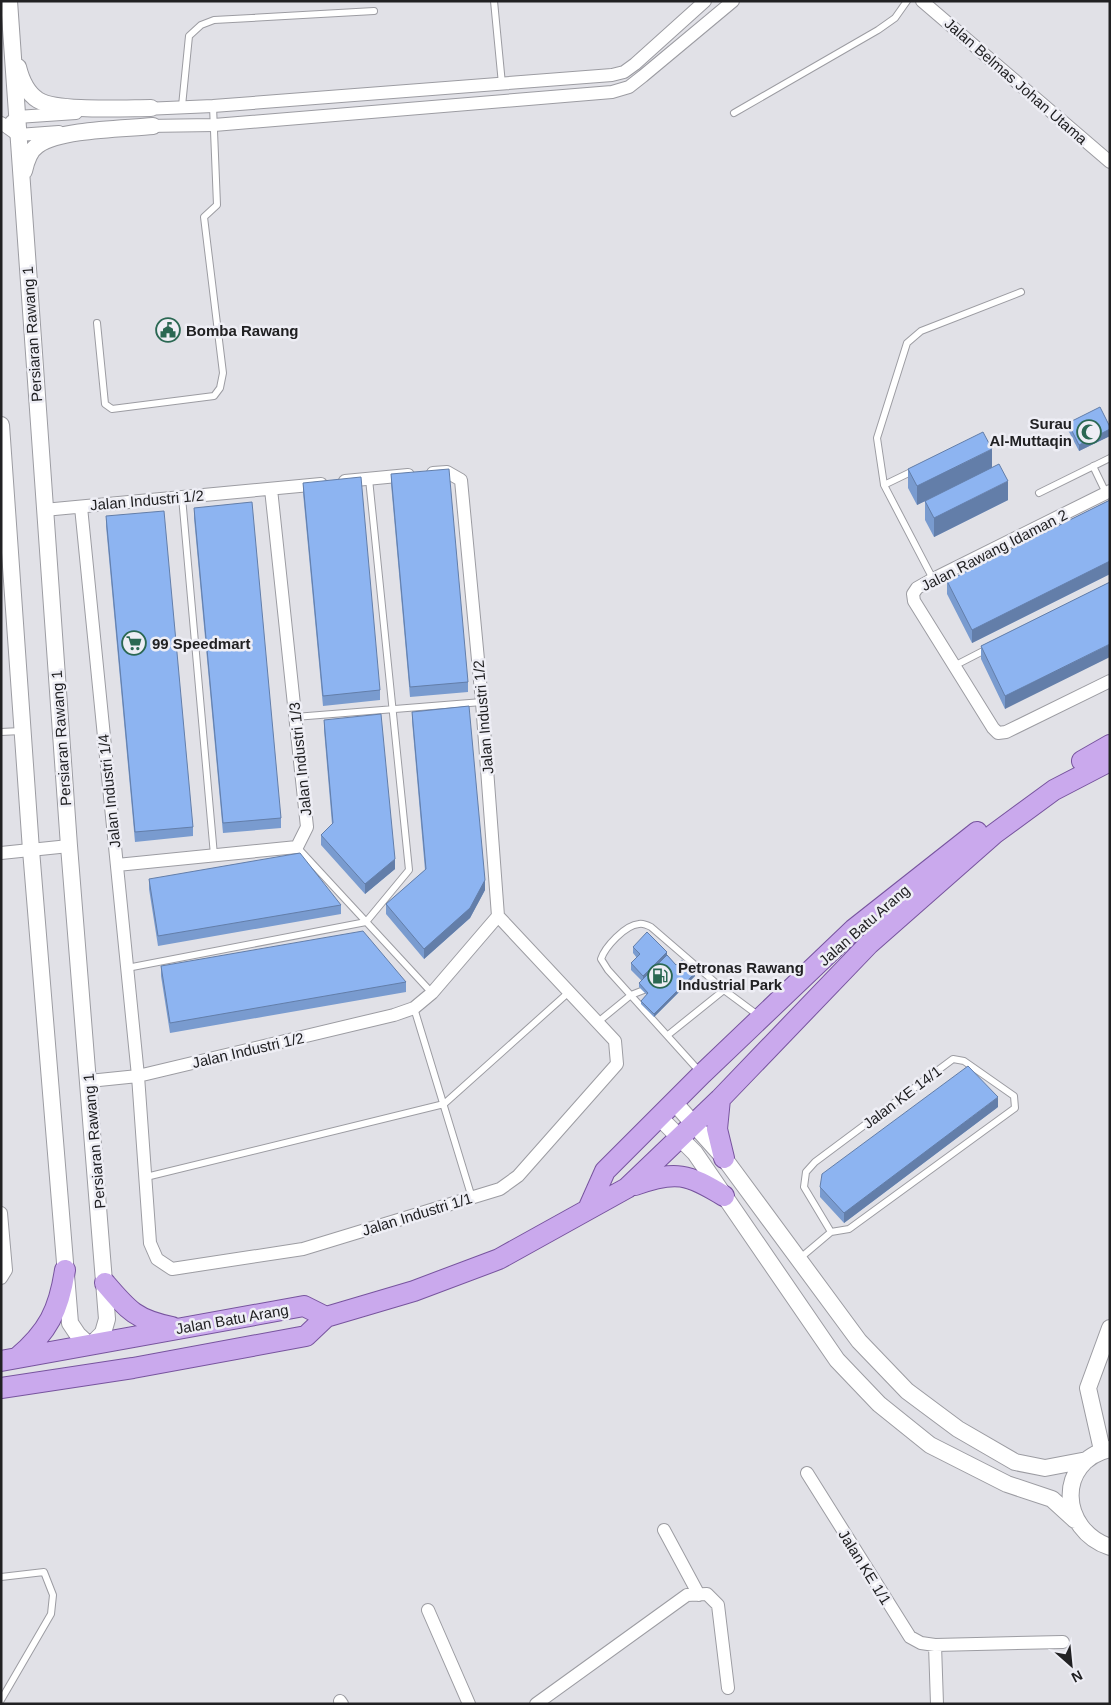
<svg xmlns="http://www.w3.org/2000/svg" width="1111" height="1705" font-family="Arial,sans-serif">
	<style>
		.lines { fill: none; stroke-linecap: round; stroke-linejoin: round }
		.service-casing { stroke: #9c9ca2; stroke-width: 8 }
		.minor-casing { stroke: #9c9ca2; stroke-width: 14 }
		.tertiary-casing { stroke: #9c9ca2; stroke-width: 18 }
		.primary-casing { stroke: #77549e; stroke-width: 22 }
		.service { stroke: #fff; stroke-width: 6 }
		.minor { stroke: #fff; stroke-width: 12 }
		.tertiary { stroke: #fff; stroke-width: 16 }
		.primary { stroke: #caa9ed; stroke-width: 20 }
		.wall { fill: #799bcf }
		.shaded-wall { fill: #637ea9 }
		.building { fill: #8db4f1; stroke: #637ea9 }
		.labels { text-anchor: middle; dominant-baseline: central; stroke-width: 5; stroke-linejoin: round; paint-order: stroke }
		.street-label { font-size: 15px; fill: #212123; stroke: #eeeef5 }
		.poi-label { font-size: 15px; font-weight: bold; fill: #212123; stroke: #eeeef5; text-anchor: start }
	</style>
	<rect width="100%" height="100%" fill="#e1e1e7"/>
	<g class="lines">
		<g class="service-casing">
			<path id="service" d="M494,1L502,84
				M182,106L189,36L201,25L214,20L374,11
				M734,113L878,30L895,18L907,1
				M97,323L105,404L112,409L214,396L220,388L223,373L204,217L217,205L213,106
				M1093,466L1106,493
				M884,485L915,470
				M1039,493L1110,458
				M182,497L214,855
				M933,579L884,485L877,438L907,343L921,331L1021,292
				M954,666L987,649
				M295,717L482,702
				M1,732L21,731
				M297,847L432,993
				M127,968L366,922L409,870L369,479
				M414,1008L472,1198
				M598,1022L631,995L649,988
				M668,1035L724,990
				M700,1072L608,970L601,959C605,947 625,925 639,924C643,923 647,925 651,927L724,990L759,1016
				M146,1177L444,1104L569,992
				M799,1259L831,1232L849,1229L1015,1108L1014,1096L964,1061L953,1059L815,1162L806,1172L804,1187L831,1232
				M1,1577L44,1572L53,1595L51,1614L1,1700"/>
		</g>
		<g class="minor-casing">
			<path id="minor" d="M922,1L1110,162
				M144,109L213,106L612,75L624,72L635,64L705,1
				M11,122L17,117L76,113
				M1,123L18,135L59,132
				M146,126L214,125L612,92L629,87L643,76L733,1
				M345,481L408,475
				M1110,491L933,579L917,588L913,594L914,601L993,728L998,733L1006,732L1110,681
				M81,507L138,1076L150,1243L157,1259L172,1269L303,1249L500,1189L518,1176L617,1064L615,1041L498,916
				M44,510L321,484
				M1,853L69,846
				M117,865L297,847L307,827L271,489
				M89,1081L138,1076L394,1015L414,1008L432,993L498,916L482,702L461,480L447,472L433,473
				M1,1213L6,1270L1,1278
				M807,1473L910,1637L921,1643L935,1645L1063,1642
				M664,1530L699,1595
				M428,1610L469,1704
				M935,1645L937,1704
				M340,1701L342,1704
				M536,1704L687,1595L707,1594L718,1605L728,1688"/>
		</g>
		<g class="tertiary-casing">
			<path id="tertiary" d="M18,67C21,79 27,93 38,100C57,112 126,108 151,108
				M24,171C26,162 30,150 38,145C61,129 124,129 153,126
				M1,425L31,850L70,1323L78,1335L90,1346L103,1333L107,1319L69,846L9,1
				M674,1102L724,1158L859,1341L907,1391L958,1429L1015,1462L1045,1468L1087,1460
				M659,1117L695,1153L837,1360L879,1404L930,1445L1007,1484L1052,1499L1075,1520
				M1110,1449C1056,1461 1059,1530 1110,1547
				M1102,1450L1088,1388L1110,1328"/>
		</g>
		<g class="primary-casing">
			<path id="primary" d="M1082,761L1110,745
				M720,1099L717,1129L724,1158
				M635,1185C676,1170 688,1174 724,1196
				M589,1207L605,1171L702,1074L854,929L977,832
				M105,1283C128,1310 136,1320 172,1327
				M17,1358C48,1332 59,1310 65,1270
				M1,1361L304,1306L326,1317L414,1291L499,1259L627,1188L720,1099L869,944L994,834L1054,790L1110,761
				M1,1388L133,1368L306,1336L326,1317"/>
		</g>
		<use href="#service" class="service"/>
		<use href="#minor" class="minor"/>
		<use href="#tertiary" class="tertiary"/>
		<use href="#primary" class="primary"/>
	</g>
	<path class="wall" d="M1068,423L1110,427V436L1079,451L1068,430Z
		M992,468L917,505L908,488V469Z
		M391,474L468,682V692L410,697L391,484Z
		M303,483L380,690V700L323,706L303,493Z
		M1008,500L934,537L925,520V501Z
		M1110,500V574L972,643L947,594V581Z
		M194,508L281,818V828L223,833L194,518Z
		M106,516L193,827V836L135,842L106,526Z
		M1110,582L1005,709L981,659V646Z
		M412,712L485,890L470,918L424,959L386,914V904L425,870L412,721Z
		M324,720L395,869L365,894L321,845V835L332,824L324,730Z
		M149,879L341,905V914L158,946L149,889Z
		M633,947L667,955L676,965L695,976L654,1017L641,1004V1001L647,995L639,987V983L642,981L631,970V963L637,958L633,953Z
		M161,966L406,982V992L170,1033L161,976Z
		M998,1107L844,1223L820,1197V1187Z"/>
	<path class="shaded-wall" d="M1110,429V436L1079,451V445Z
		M992,449V468L917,505V486Z
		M1008,481V500L934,537V518Z
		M1110,561V574L972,643V630Z
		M1110,644V657L1005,709V696Z
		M395,859V869L365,894V884Z
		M485,880V890L470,918L424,959V949Z
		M667,952V959L643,982V976Z
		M695,973V976L654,1017V1014Z
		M998,1097V1107L844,1223V1213Z"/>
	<path class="building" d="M1100,407L1110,427V429L1079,445L1068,423Z
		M983,432L992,449L917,486L908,469Z
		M999,464L1008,481L934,518L925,501Z
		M449,469L468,682L410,687L391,474Z
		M361,477L380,690L323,696L303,483Z
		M1110,500V561L972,630L947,581Z
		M252,502L281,818L223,823L194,508Z
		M164,511L193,827L135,832L106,516Z
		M1110,582V644L1005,696L981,646Z
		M469,706L485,880L470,908L424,949L386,904L426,869L412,712Z
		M381,714L395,859L365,884L321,835L333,823L324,720Z
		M300,853L341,905L158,936L149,879Z
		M363,931L406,982L170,1023L161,966Z
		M647,932L667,952L643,976L631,963L640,954L633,947Z
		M667,955L676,965L682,960L695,973L654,1014L641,1001L648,993L639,983Z
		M968,1066L998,1097L844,1213L820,1187L822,1174Z"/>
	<defs>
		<g id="civic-ring" transform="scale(1.25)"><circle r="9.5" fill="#eeeef5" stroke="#2b6853" stroke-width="1.5"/><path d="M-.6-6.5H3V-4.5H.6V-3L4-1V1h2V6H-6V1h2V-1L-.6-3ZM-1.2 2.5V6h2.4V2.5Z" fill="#2b6853"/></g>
		<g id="mosque-ring" transform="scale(1.25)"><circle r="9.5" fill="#eeeef5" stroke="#2b6853" stroke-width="1.5"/><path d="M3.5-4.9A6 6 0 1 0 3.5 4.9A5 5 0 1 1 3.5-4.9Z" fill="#2b6853"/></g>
		<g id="supermarket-ring" transform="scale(1.25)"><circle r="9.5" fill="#eeeef5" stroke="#2b6853" stroke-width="1.5"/><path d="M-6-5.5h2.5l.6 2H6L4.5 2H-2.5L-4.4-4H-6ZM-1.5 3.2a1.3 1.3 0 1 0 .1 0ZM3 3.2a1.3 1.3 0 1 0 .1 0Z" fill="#2b6853"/></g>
		<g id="fuel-ring" transform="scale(1.25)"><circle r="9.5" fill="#eeeef5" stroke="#2b6853" stroke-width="1.5"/><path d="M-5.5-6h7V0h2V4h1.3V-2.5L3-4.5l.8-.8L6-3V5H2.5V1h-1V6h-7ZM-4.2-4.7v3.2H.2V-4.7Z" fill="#2b6853"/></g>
	</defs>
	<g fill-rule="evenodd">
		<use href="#civic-ring" x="168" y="330"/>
		<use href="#mosque-ring" x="1089" y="432"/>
		<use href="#supermarket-ring" x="134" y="643"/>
		<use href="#fuel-ring" x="660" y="976"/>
	</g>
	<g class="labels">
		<g class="street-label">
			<text transform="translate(1016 81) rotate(41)">Jalan Belmas Johan Utama</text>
			<text transform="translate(32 334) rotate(-94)">Persiaran Rawang 1</text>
			<text transform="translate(147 500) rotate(-5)">Jalan Industri 1/2</text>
			<text transform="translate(994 550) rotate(-27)">Jalan Rawang Idaman 2</text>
			<text transform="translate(483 717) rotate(-95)">Jalan Industri 1/2</text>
			<text transform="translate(61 738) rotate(-94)">Persiaran Rawang 1</text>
			<text transform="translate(300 759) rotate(-96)">Jalan Industri 1/3</text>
			<text transform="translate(109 791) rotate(-96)">Jalan Industri 1/4</text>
			<text transform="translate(864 925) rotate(-41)">Jalan Batu Arang</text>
			<text transform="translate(248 1050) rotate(-13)">Jalan Industri 1/2</text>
			<text transform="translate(902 1097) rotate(-37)">Jalan KE 14/1</text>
			<text transform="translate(94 1141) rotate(-95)">Persiaran Rawang 1</text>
			<text transform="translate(417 1214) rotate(-17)">Jalan Industri 1/1</text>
			<text transform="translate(232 1319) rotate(-10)">Jalan Batu Arang</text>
			<text transform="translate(865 1567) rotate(58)">Jalan KE 1/1</text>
		</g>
		<g class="poi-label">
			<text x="186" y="330">Bomba Rawang</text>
			<text x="1072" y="423" text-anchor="end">Surau<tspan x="1072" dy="17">Al-Muttaqin</tspan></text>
			<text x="152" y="643">99 Speedmart</text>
			<text x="678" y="967">Petronas Rawang<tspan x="678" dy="17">Industrial Park</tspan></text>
		</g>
	</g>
	<rect width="1111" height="1705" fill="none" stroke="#212123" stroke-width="5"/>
	<g transform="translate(1071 1665) rotate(153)" stroke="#eeeef5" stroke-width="4" paint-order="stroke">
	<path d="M0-4L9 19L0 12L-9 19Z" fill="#212123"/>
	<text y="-8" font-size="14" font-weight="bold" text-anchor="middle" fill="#212123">N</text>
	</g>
</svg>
